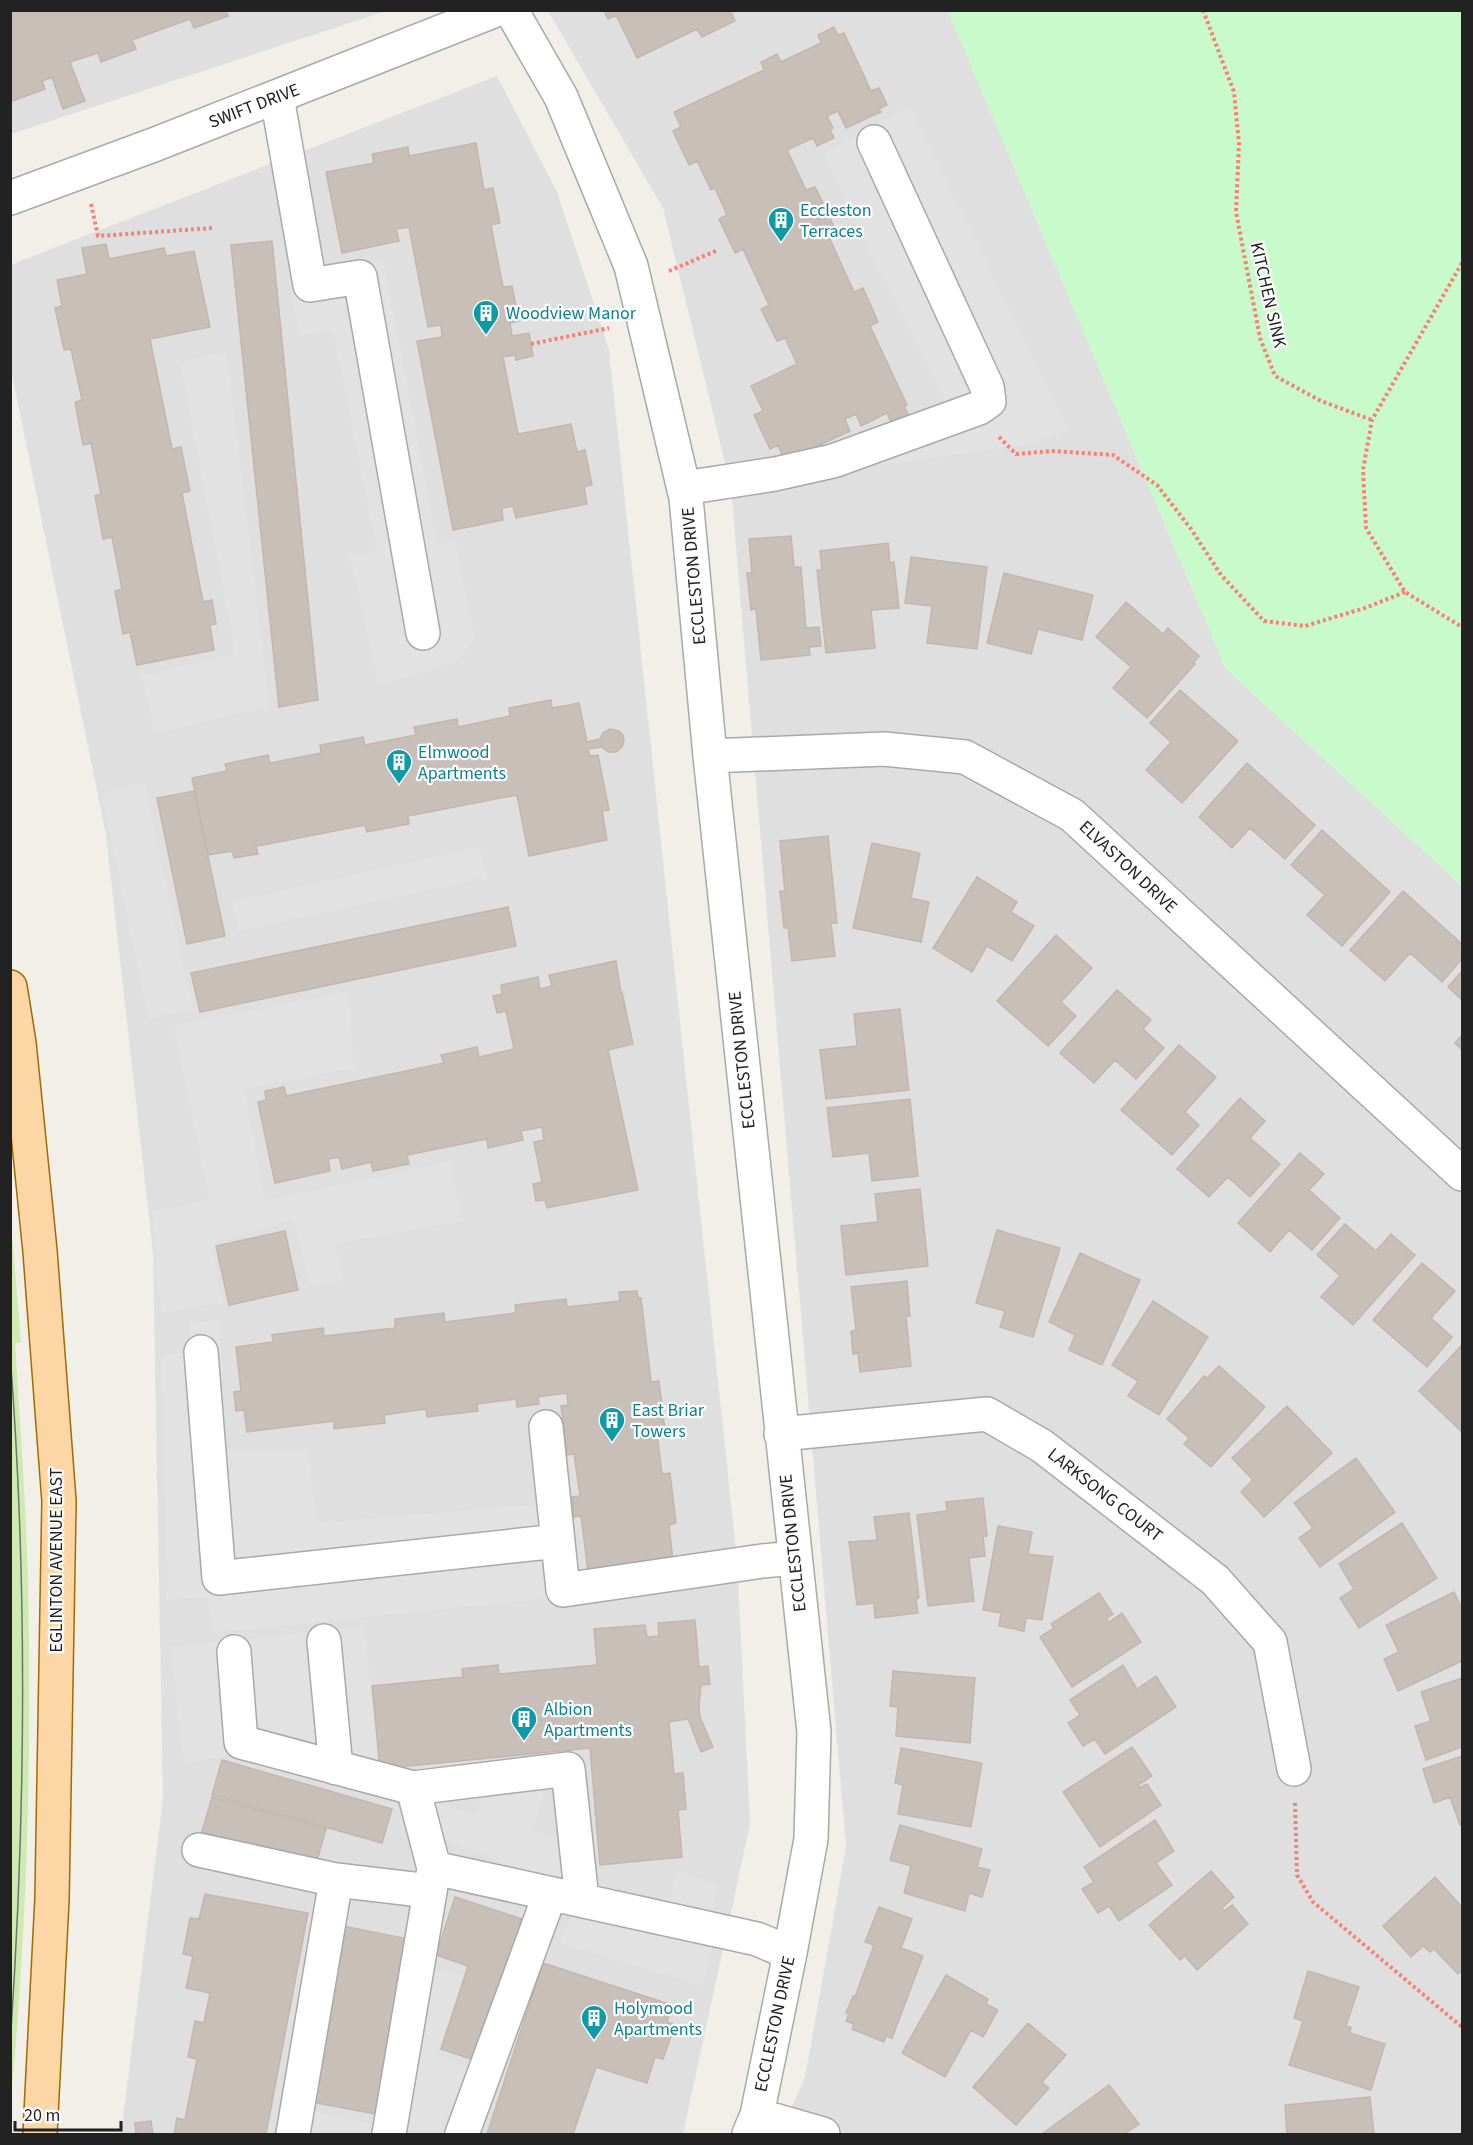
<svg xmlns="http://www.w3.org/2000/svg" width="1473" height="2145" font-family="'Source Sans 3',sans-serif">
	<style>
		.residential { fill: #e0dfdf }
		.grass { fill: #cdebb0 }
		.park { fill: #c8facc }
		.parking { fill: #e2e2e2 }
		.building { fill: #c7bfb8; stroke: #c4b6ab; stroke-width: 1.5 }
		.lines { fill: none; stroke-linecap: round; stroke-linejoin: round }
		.minor-casing { stroke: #a9a9a9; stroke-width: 36 }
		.major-casing { stroke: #a06b00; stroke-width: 36 }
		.path { stroke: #fa8072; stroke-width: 4; stroke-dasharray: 3 3; stroke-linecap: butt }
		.minor { stroke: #fff; stroke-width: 33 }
		.major { stroke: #fcd6a4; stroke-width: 33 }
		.tram { stroke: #707070; stroke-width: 1.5 }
		.labels { text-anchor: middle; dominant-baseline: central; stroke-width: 4.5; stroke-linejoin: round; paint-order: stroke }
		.street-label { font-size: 18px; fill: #222; stroke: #fff }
		.culture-label { font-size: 18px; fill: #0d838f; stroke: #fff; text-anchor: start }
	</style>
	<rect width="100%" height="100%" fill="#f2efe9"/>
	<path class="residential" d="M11,10L386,11L11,134Z
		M548,11H948L1226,669L1462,886V2134H780L805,2077L846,1847L731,487L663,208Z
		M497,76L557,192L609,350L737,1560L750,1824L683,2134H121L163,1799L153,1253L106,835L11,370L10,265Z"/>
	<path class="grass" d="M11,1222L21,1342L15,1343C20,1423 26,1503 28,1583C32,1755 27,1928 11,2099Z"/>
	<path class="park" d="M948,11H1462V886L1226,669Z"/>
	<path class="parking" d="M908,107L1069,430L1035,443L882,465L873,436L949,409L823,154Z
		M384,261L438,545L455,540L475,636L460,660L378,686L350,557L376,549L334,336L328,331L299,335L288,280Z
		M227,351L270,706L154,733L142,676L235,654L180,363Z
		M145,783L193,1009L148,1019L101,793Z
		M481,847L487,877L238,931L232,902Z
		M349,992L354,1068L244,1089L266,1201L449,1162L464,1220L336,1244L344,1280L309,1286L293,1219L218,1241L212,1249L223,1302L161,1313L152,1212L209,1200L173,1025Z
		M189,1321L220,1322L226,1449H307L319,1523L562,1502L572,1596L212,1633L207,1597L167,1600L161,1357L191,1351Z
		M365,1627L381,1790L243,1754L183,1763L170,1647Z
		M484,1786L543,1794L533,1831L566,1841L559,1872L669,1904L677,1872L719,1884L711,1915L719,1917L703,1986L560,1943L570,1918L574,1890L432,1835L436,1803L476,1816Z
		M428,1968L466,1976L436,2055L475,2069L460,2120L443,2117L439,2134H310L315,2112L392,2129Z"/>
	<path class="building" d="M10,10H226L228,16L194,28L190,19L132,40L136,49L101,62L98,53L70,62L85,101L63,109L52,77L42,81L45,89L10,102Z
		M604,10H735L731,12L735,21L702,37L697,29L637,58L616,15L608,19Z
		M834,27L838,35L844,33L871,91L879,88L887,105L879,109L881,112L846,128L838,111L827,116L833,128L830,130L834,138L817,146L813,138L787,150L806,190L815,187L823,203L814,207L820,220L829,216L837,234L829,237L854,292L863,288L878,322L870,326L907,405L904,406L908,414L891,422L887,413L861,426L856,414L845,419L850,431L785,461L778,445L770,449L754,415L763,411L751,386L797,364L785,338L777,341L761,309L769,305L743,249L735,253L719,219L727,215L715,188L711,190L697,161L689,165L673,131L681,127L674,112L764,70L761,62L777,54L781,62L821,43L818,35Z
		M476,143L484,190L493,188L500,223L491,225L503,287L512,286L519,321L510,323L512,336L529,333L533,356L516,360L515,355L503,357L518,434L571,424L577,452L585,450L592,485L584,487L587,504L516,518L513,506L502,508L503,520L453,530L417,341L442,337L441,325L428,327L409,227L396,229L399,241L342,253L326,172L374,163L372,154L408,147L409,156Z
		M272,241L318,700L279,707L231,245Z
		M106,244L109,259L164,248L166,256L194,251L210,327L150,339L172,449L181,447L190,491L182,493L203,602L212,600L216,624L210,625L214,650L137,665L130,632L123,634L115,591L122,589L112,537L103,539L95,496L101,494L91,443L83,445L75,402L82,400L71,349L64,350L55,308L62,306L57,280L87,274L82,248Z
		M791,536L794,567H801L806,628L819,627L821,646L809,647L810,655L761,660L756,609L751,610L747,573H752L749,539Z
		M888,543L890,563L894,562L899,608L871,610L875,648L826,653L817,570H822L820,551Z
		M911,557L987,567L977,649L927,643L932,606L905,603Z
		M1004,573L1093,595L1082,640L1038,629L1031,654L987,643Z
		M1126,602L1163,634L1168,628L1199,656L1193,663L1195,664L1147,718L1113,688L1131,667L1096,637Z
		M1180,690L1238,741L1182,803L1146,770L1171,742L1150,723Z
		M551,700L552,708L579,703L587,742L600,739L603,733L610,729L619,731L623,735L624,741L622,747L616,752H608L602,747L588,749L590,756L598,755L609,810L602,811L607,840L529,856L517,795L408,816L409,824L367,832L365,825L263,845L256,846L258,854L234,858L232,851L208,855L192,778L227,771L225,764L268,755L270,763L321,753L320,745L363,737L365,745L416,735L414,727L457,719L458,727L510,716L509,708Z
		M1247,763L1315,825L1285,859L1250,828L1232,848L1199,817Z
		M194,791L225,936L187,944L157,798Z
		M1322,830L1390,892L1342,946L1307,915L1325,895L1291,865Z
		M828,836L837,923H831L835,956L792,961L788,928H784L780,891H785L780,841Z
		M872,843L920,853L911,898L929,902L921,942L853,928Z
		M977,877L1017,902L1011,912L1034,926L1012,961L987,946L972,972L933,948Z
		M1403,891L1462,944V959L1442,982L1410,953L1385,981L1350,950Z
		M508,907L516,946L200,1012L191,973Z
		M1056,935L1092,968L1061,1002L1076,1016L1048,1046L997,1001Z
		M616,961L621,993L622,992L633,1044L608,1050L638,1190L547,1208L545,1200L536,1201L533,1184L542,1182L534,1142L544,1140L542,1127L521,1131L523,1140L488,1148L487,1139L407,1155L409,1164L373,1171L371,1162L342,1169L339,1157L328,1159L330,1171L275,1183L258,1102L266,1100L265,1091L284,1087L286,1096L444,1063L441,1055L477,1047L479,1057L514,1049L506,1011L497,1013L493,996L502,994L501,985L538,977L540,989L552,986L549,975Z
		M1462,971V1000L1448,987Z
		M1117,990L1151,1020L1143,1029L1164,1048L1136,1079L1115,1060L1094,1083L1060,1053Z
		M900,1009L909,1090L826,1099L820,1050L857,1046L854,1014Z
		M1462,1035V1050L1455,1043Z
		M1179,1045L1216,1077L1185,1112L1199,1125L1172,1155L1121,1110Z
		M1240,1098L1265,1121L1250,1138L1280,1164L1250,1197L1228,1177L1209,1197L1177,1169Z
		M910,1099L918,1176L872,1181L869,1153L833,1157L827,1108Z
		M1300,1153L1324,1174L1309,1190L1340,1218L1312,1250L1289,1230L1270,1252L1238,1223Z
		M920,1189L928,1266L846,1275L841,1226L878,1222L875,1194Z
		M1345,1224L1376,1251L1391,1234L1415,1255L1353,1325L1321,1297L1340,1276L1317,1255Z
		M997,1230L1060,1248L1033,1337L1000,1327L1005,1311L976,1303Z
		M285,1231L298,1290L229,1305L216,1246Z
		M1080,1253L1140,1280L1102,1365L1069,1350L1075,1335L1049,1322Z
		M1422,1263L1455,1291L1431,1318L1452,1337L1427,1367L1373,1320Z
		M907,1281L910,1316H906L911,1366L860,1372L858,1353L853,1354L851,1331L856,1330L851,1287Z
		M637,1291L638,1298H641L651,1382L659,1381L665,1431L657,1432L662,1474L670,1473L676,1523L669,1525L673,1560L588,1571L581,1516L574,1517L572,1497L580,1496L574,1454L567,1455L561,1406L568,1405L567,1393L538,1397L539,1404L517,1407L516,1399L477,1404L478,1411L427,1417L426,1409L384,1415L385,1423L334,1429V1421L247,1432L244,1410L236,1411L234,1392L241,1391L236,1347L273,1342L272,1335L323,1328L324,1336L395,1328V1319L444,1313L445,1322L516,1313L515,1305L566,1299L567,1307L620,1301L619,1292Z
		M1153,1301L1208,1337L1159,1415L1128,1396L1138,1381L1112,1365Z
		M1462,1345V1432L1419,1391Z
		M1219,1366L1265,1407L1211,1467L1184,1444L1189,1438L1167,1419L1204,1376L1207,1378Z
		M1287,1406L1332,1453L1264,1517L1241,1492L1253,1480L1232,1458Z
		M1356,1458L1395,1512L1320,1567L1299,1538L1313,1528L1294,1503Z
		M983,1498L987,1536H983L985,1556L969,1558L974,1601L928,1606L917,1515L947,1511L946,1502Z
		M909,1513L919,1598L916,1599L918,1613L875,1618L874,1603L857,1605L849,1542L877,1540L874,1517Z
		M1402,1523L1437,1578L1359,1628L1340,1598L1354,1589L1339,1564Z
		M998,1526L1032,1532L1028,1554L1053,1557L1042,1620L1026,1618L1024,1631L999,1626L1001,1613L983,1610Z
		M1454,1592L1462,1609V1661L1398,1691L1384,1659L1399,1652L1386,1625Z
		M1099,1593L1113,1614L1106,1619L1109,1622L1122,1613L1141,1642L1072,1687L1040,1637L1054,1628L1051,1624Z
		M695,1620L699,1667L708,1666L710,1684L701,1685L699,1705L700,1717L713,1747L701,1752L688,1719L669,1722L674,1774L683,1773L686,1809L678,1810L682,1857L600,1865L590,1748L380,1769L372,1686L463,1677L462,1669L498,1665L499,1674L597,1665L594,1629L645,1625L647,1637L659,1636L658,1623Z
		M1123,1665L1137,1689L1156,1676L1176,1707L1105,1754L1095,1739L1083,1746L1068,1723L1080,1715L1070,1700Z
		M893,1671L975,1678L970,1743L896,1736L898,1707L890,1706Z
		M1462,1678V1747L1426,1760L1415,1726L1431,1721L1421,1692Z
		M1132,1747L1152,1776L1138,1785L1140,1788L1147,1784L1161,1805L1100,1847L1063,1792Z
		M901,1748L982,1763L971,1827L898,1814L903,1785L895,1783Z
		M1462,1756V1824L1460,1825L1450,1797L1434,1803L1423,1769Z
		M222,1760L392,1809L382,1843L212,1795Z
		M212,1797L326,1829L316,1864L202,1832Z
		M1155,1820L1174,1851L1156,1863L1172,1885L1119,1921L1109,1906L1098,1913L1082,1889L1094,1882L1084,1867Z
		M900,1825L982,1849L977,1867L990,1870L982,1897L969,1893L965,1911L904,1893L911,1866L890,1860Z
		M1211,1871L1234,1897L1222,1908L1224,1911L1232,1905L1248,1924L1197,1970L1185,1956L1180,1960L1149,1925Z
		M1435,1877L1462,1907V1970L1458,1974L1434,1949L1430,1952L1423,1946L1411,1957L1383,1926Z
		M205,1894L308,1913L266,2134H174L177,2118L185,2120L197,2059L188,2057L195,2021L204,2023L210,1993L186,1988L193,1956L183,1954L190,1918L199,1919Z
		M455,1897L522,1919L477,2061L441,2049L468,1966L436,1955Z
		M879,1907L912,1919L901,1948L923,1956L892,2038L886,2036L884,2042L852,2029L854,2024L846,2021L849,2014L846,2013L853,1996L855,1997L874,1945L865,1942Z
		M338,1925L408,1939L375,2114L305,2101Z
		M543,1963L672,2005L667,2022L675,2025L663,2059L655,2057L647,2083L596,2067L573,2134H487Z
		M1308,1971L1359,1987L1346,2026L1351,2027L1350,2033L1385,2044L1371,2090L1289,2065L1303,2021L1294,2018Z
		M946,1975L988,1999L986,2004L998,2010L983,2037L971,2030L945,2077L902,2053Z
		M1028,2023L1066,2055L1042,2082L1049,2088L1016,2125L973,2087Z
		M1109,2085L1139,2124L1124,2134H1042Z
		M1370,2097L1374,2134H1287L1285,2105Z
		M151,2121L153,2134H136L135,2123Z"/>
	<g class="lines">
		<g class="minor-casing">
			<path id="minor" d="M511,10L561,97L631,266L686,498L710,756L814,1732L811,1839L790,1953L757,2115L749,2134
				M277,97L310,285L360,277L423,633
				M10,198L156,144L496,10
				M684,488L775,474L833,461L979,408L989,401L987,387L874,142
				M710,756L884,749L965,757L1072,815L1462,1174
				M201,1352L219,1578L558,1541
				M546,1427L563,1590L762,1561L794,1558
				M781,1434L987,1414L1042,1446L1215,1580L1270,1642L1294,1769
				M324,1641L336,1768
				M234,1652L241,1742L413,1788L568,1769L582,1900
				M413,1788L434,1868
				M199,1850L336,1880L293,2134
				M336,1880L430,1891
				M757,2115L823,2134
				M389,2134L434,1868L757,1939L790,1953
				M462,2134L550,1894"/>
		</g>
		<g class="major-casing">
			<path id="major" d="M10,987L19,1043L40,1251L59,1501L52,1899L40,2134"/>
		</g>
		<path class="path" d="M1203,10L1234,92L1239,144L1236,212L1260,338L1275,376L1321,401L1372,420
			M91,204L98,236L212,228
			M1462,263L1372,420L1363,470L1366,528L1405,592L1462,627
			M669,271L718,250
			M531,344L609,328
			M999,437L1016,454L1053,451L1113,455L1157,485L1191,529L1221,575L1264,621L1305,626L1365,608L1405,592
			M1295,1803L1297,1875L1313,1902L1462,2027"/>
		<use href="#minor" class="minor"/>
		<use href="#major" class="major"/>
		<path class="tram" d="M10,1353C28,1586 26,1813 10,2046"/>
	</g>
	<defs>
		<g id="building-pin" transform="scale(1.35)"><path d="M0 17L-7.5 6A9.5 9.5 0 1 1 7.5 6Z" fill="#0f9aa8" stroke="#fff"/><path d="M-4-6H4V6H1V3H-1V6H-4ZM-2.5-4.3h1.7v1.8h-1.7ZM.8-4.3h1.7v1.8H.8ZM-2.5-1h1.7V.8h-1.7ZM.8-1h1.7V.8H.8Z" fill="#fff"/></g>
	</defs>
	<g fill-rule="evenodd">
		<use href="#building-pin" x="781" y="220"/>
		<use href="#building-pin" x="486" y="313"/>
		<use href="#building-pin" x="399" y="762"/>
		<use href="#building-pin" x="612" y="1420"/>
		<use href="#building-pin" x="524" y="1719"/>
		<use href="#building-pin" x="594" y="2018"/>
	</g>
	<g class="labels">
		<g class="street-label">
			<text transform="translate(254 106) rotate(-21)">SWIFT DRIVE</text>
			<text transform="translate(1268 295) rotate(77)">KITCHEN SINK</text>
			<text transform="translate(694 576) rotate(-95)">ECCLESTON DRIVE</text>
			<text transform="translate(1128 867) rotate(43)">ELVASTON DRIVE</text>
			<text transform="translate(742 1060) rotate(-96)">ECCLESTON DRIVE</text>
			<text transform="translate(1105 1495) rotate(38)">LARKSONG COURT</text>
			<text transform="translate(793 1543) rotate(-96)">ECCLESTON DRIVE</text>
			<text transform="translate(56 1560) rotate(-90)">EGLINTON AVENUE EAST</text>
			<text transform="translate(775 2024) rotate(-78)">ECCLESTON DRIVE</text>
		</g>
		<g class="culture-label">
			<text x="800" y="210">Eccleston<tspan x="800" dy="21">Terraces</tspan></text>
			<text x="506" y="313">Woodview Manor</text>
			<text x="418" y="752">Elmwood<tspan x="418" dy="21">Apartments</tspan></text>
			<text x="632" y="1410">East Briar<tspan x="632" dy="21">Towers</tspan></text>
			<text x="544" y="1709">Albion<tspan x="544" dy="21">Apartments</tspan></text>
			<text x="614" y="2008">Holymood<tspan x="614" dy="21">Apartments</tspan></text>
		</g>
	</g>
	<rect width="1473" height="2145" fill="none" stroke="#222222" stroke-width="24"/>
	<path d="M15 2121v9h106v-9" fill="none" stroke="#222222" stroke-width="3"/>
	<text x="24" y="2121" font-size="18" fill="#222222" stroke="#ffffff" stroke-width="4.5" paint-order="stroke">20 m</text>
</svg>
